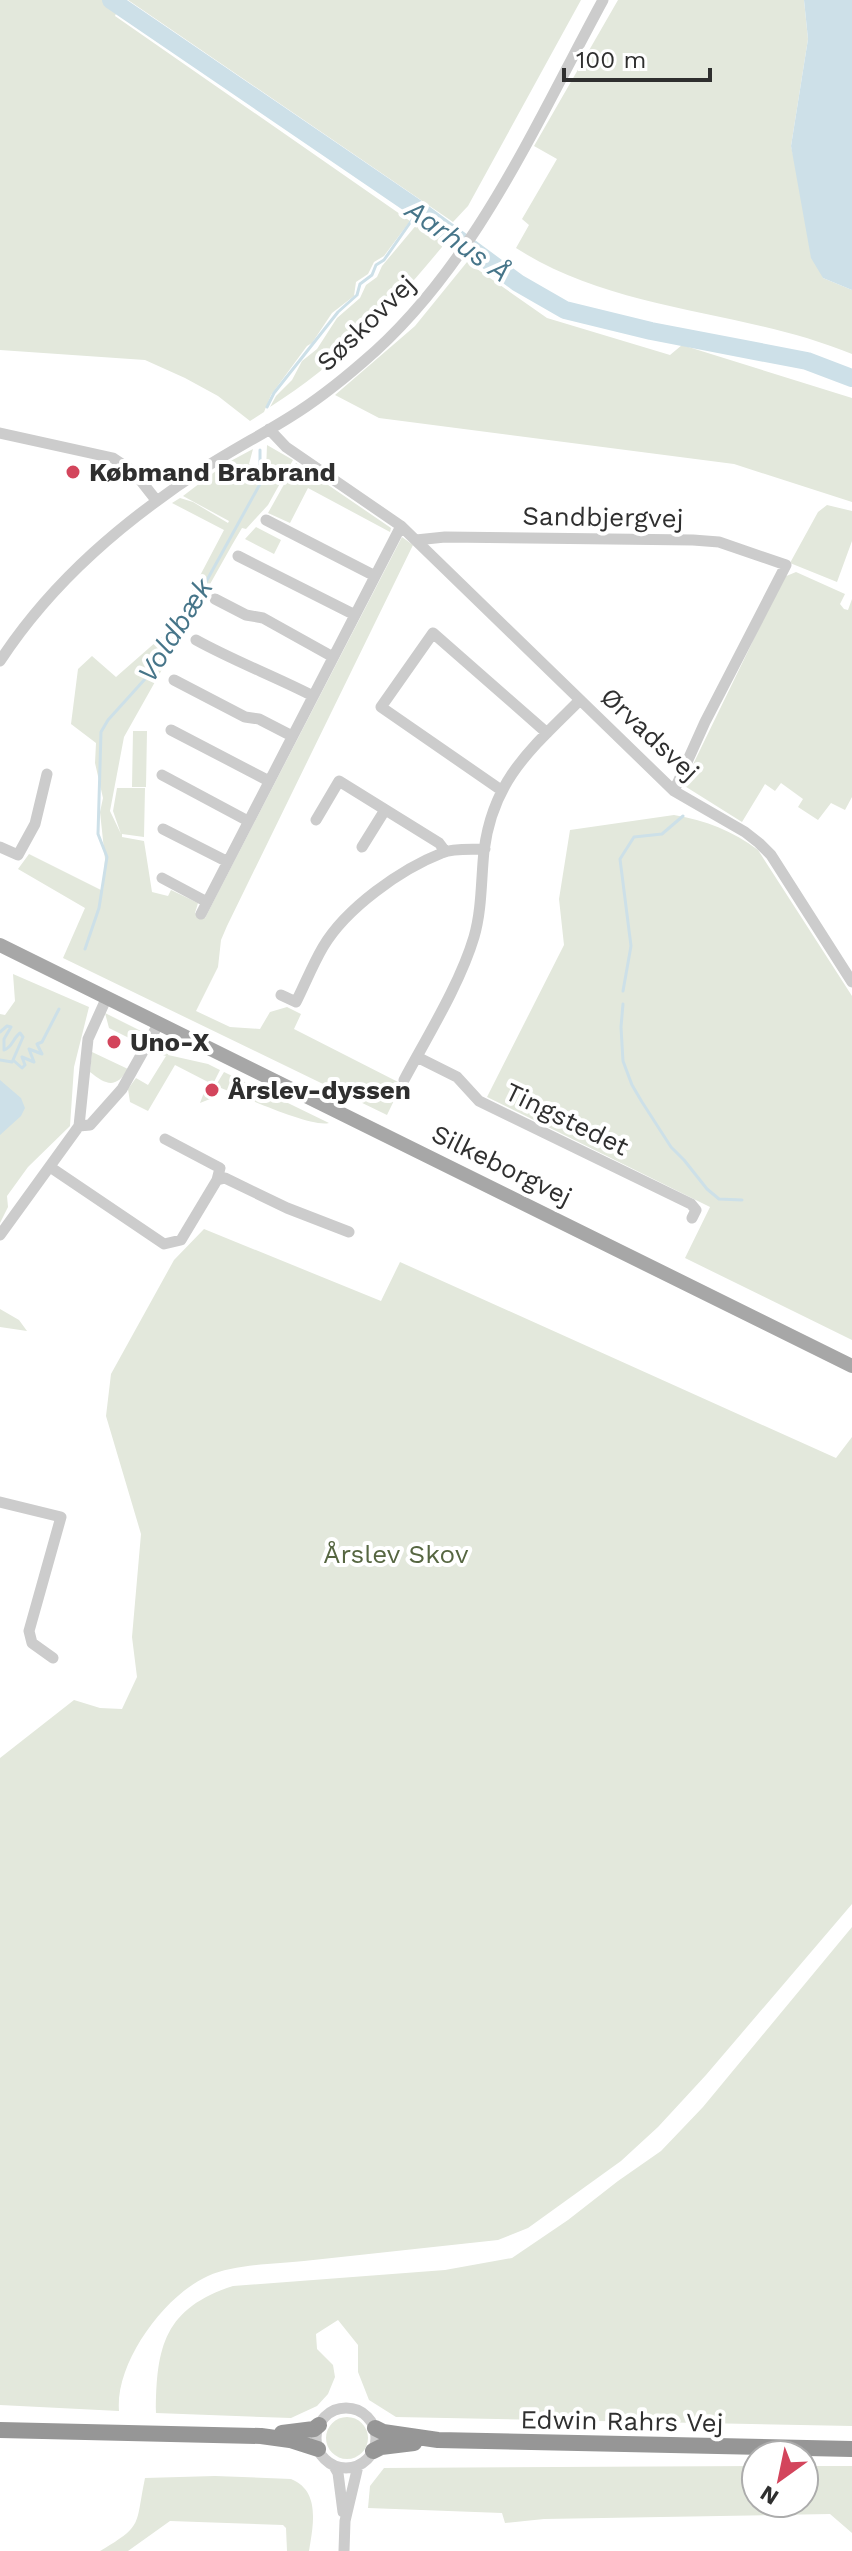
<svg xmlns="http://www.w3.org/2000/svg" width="852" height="2551" font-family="'Work Sans',sans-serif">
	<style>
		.green { fill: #e3e8dc }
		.water { fill: #cde0e8 }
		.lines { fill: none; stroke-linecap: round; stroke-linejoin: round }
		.stream { stroke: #cde0e8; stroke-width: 3 }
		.river { stroke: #cde0e8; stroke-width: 18 }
		.minor { stroke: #ccc; stroke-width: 11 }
		.major { stroke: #a7a7a7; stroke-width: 14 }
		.highway { stroke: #969696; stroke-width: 16 }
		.poi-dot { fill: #d3455c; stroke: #fff; stroke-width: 3 }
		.labels { text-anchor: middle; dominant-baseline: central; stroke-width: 8; stroke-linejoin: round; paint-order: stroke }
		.street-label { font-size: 26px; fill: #2f2f2f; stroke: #fff }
		.poi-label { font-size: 26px; font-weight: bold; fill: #2f2f2f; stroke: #fff; text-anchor: start }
		.park-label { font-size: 26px; fill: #566641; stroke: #fff }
		.water-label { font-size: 28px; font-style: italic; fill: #467589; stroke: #fff }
	</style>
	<rect width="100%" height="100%" fill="#fff"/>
	<path class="green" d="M0,0H122L115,16L410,221L384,256L374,262L368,274L356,282L354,296L332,313L312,343L307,346L271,395L264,412L250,421L218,396L185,378L145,360L0,350Z
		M128,0H581L468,206L453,222Z
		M618,0H804L808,39L791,146L823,278L852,290V354C743,309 617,313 516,248L529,225L522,219L557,159L534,146Z
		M418,223L444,240L442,247C389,311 341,362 270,407L276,396L292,380L302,361L317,349L337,318L360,298L366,285L377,277L382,266Z
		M467,262L547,318L670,355L682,345L852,398V502L734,464L379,418L335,395L415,326Z
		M267,445L293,460L268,505L246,529L242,528L232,545L124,737L110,811L121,834L113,811L117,788H145L144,837L122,834V837L144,841L152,892L168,896L171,890L198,903L195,913L205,918L402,537L413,545L227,926L221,940L218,967L196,1011L230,1027L260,1029L270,1012L287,1007L301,1014L294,1029L402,1084L387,1115L63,958L85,908L18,869L29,854L103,891L105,859L100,812L103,798L95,763L96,743L71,724L78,669L92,656L116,677L173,627L224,530L172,503L180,498L193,502L228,523L229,521L183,496L225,464L253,449L249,464L266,471Z
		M296,463L391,528L390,532L308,488L290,523L268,513Z
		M827,505L852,511V541L837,582L790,563L818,512Z
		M256,527L281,540L274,554L245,539Z
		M796,572L845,594L840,604L844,609L848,610L852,599V797L845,810L831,803L818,820L798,807L803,799L781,783L775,791L765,784L742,822L683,785L784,577Z
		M133,731H147L146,787H132Z
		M674,815C705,820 733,831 758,850L852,996V1340L685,1258L710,1207L487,1097L564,945L559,899L570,830Z
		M13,974L89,1007L74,1067L70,1126L28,1167L7,1196L8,1207L0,1223V1014L5,1015L15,1001Z
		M105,1013L147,1034L133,1040L109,1028Z
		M158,1039L172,1046L168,1055L208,1064L220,1070L213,1084L216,1085L224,1072L329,1123C311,1128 242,1096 221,1088L215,1097L200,1103L208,1082L175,1065L148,1111L130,1102L128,1089L136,1078L148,1085L166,1056L150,1051Z
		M92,1052L128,1069C116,1089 106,1085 90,1072Z
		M204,1229L381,1301L400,1262L836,1458L852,1437V1904L706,2075L658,2127L621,2161L528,2228L498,2240C433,2247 369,2254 304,2261C276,2264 234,2264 208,2276C165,2295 115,2362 119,2411L0,2405V1758L74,1700L100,1708L122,1709L137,1677L132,1637L141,1534L106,1416L111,1374L174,1260Z
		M0,1309L19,1320L27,1331L0,1327Z
		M852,1927V2426L396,2417L369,2400L358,2372V2345L338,2320L316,2334L317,2349L333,2365L335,2377L328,2394L317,2406L291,2418L156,2413C156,2346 165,2308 233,2286L445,2270L512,2258L568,2220L618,2181L661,2151L703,2107Z
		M326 2438a21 21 0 1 1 42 0a21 21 0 1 1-42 0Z
		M756,2466V2503H804V2466H852V2533L830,2514L544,2519L505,2523L502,2513L368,2508L370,2486L384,2468Z
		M215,2476L291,2479C321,2491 313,2526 309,2551H287L286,2528L283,2525L170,2521L128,2551H100C144,2525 135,2526 145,2478Z"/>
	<path class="water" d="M804,0H852V290L823,278L811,258L791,146L808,39Z
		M0,1080L21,1098L25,1108L21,1116L0,1135Z"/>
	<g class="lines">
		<path class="stream" d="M267,407L274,393L338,312L357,295L360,284L372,275L376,265L384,260L419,210
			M85,949L99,908L107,857L98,834L101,732L108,720L164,658L260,484V450
			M623,991L631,946L620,859L634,837L662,834L683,816
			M623,1004L621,1027L623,1061L632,1085L642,1102L671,1147L684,1160L707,1189L719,1199L742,1200
			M0,1032L7,1026L11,1027L4,1039V1050C12,1048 13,1038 20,1033L23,1037L13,1060L22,1068L25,1065L22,1057L34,1062L29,1049L42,1054L37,1044L42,1042L59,1009
			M0,1060L12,1062"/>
		<path class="river" d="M111,0L419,210L518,283L565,310L651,331L807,361L852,378"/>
		<path class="minor" d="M269,429L286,447L401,526L674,791L745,832L759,843L771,855L852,982
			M0,433L113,458L134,472L156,500
			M266,520L375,576
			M416,540L445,537L693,540L719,542L786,565L705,722L674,791
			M238,556L355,615
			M215,599L246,615L263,618L333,657
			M196,640C234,661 274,676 313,696
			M0,661C53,580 126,519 206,467C234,449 263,434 290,417C316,401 340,382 363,362C473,269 535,125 603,0
			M174,680L245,717L259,719L292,736
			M171,730L269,781
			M162,775L248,821
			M501,790L381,707L433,633L547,733
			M316,820L339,781L439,843L445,851
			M163,829L226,861
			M0,847L18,855L35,824L47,774
			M362,847L385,810
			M162,878L207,902
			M201,914L401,526
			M281,995L296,1002C305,984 313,964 323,947C346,908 401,869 442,853C454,848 472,850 485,849
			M417,1057L457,1077L479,1101L691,1204L696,1210L692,1218
			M404,1080C427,1037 460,984 474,937C482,910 481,879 484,851C493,779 532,748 580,700
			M79,1126L90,1125L122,1089L159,1023
			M165,1139L220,1168L217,1180
			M50,1167L164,1244L181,1240L217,1180L225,1178L287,1208L349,1232
			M0,1235L79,1126L88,1039L107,997
			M0,1502L61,1517L29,1631L32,1643L53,1658
			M316 2438a30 30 0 1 1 60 0a30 30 0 1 1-60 0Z
			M334,2466L338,2473L343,2512
			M344,2551L345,2521L358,2466"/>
		<path class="major" d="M0,945L852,1366"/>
		<path class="highway" d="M375,2428L383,2432L438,2440L852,2449
			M0,2430L261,2436L290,2440L318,2449
			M282,2433L314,2429L319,2425
			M373,2451L381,2447L414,2443"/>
	</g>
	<g class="poi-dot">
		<circle cx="73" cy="472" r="8"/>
		<circle cx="114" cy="1042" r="8"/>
		<circle cx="212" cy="1090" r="8"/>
	</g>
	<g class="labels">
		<g class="street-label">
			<text transform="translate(366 323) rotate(-44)">Søskovvej</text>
			<text transform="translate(603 517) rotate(1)">Sandbjergvej</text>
			<text transform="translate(650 734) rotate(43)">Ørvadsvej</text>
			<text transform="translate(567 1119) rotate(26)">Tingstedet</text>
			<text transform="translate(502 1165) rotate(26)">Silkeborgvej</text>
			<text transform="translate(622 2421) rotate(1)">Edwin Rahrs Vej</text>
		</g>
		<g class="poi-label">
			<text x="89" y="472">Købmand Brabrand</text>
			<text x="130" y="1042">Uno-X</text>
			<text x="228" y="1090">Årslev-dyssen</text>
		</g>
		<g class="park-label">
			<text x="396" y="1554">Årslev Skov</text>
		</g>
		<g class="water-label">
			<text transform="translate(458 241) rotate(35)">Aarhus Å</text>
			<text transform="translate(175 630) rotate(-58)">Voldbæk</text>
		</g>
	</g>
	<g transform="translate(780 2479) rotate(213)"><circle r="38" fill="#ffffff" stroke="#acacac" stroke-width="2"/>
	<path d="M0-6L14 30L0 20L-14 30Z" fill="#d3455c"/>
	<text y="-12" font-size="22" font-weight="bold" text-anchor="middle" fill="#2f2f2f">N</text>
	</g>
	<path d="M564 68v12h146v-12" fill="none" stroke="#2f2f2f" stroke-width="4"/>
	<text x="576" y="68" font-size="24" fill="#2f2f2f" stroke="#ffffff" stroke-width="6" paint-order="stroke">100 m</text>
</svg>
